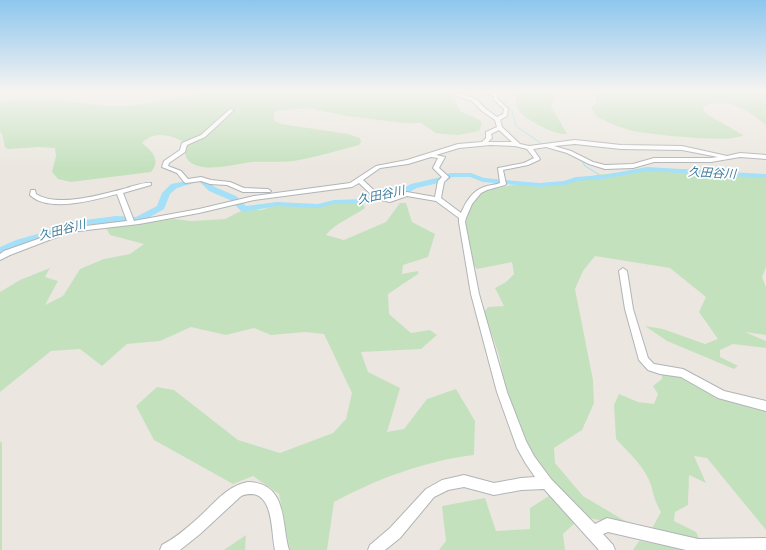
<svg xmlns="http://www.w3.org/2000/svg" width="766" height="550" font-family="Arial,'Noto Sans JP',sans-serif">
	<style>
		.green { fill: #c4e1be }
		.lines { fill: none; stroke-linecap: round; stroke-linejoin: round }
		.stream { stroke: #a4e0f7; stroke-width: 1 }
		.river { fill: #a4e0f7; fill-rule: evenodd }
		.minor-casing { stroke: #b1b4b7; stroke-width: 2 }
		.minor { fill: #fff; fill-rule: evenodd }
		.labels { text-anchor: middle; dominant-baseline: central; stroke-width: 3.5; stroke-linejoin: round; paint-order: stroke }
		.far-water-label { font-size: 12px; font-style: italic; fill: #417d9e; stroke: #fff }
	</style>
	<rect width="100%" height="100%" fill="#ebe7e0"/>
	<path class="green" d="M217,91H451L460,111L480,120L482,123L479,131L458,135L443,134L436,133L421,123H403L347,116L308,108L277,111L274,113V120L281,124L348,134L360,138L361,142L359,145C339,150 319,156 299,160C284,163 269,161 253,162C237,163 200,175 188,160C184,156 185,148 185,143C172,135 154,130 142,143C153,152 161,160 151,172L71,182L58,179L52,172L56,156L55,148L39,147L8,149L5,147L2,133L0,132V101L45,98L109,106H127Z
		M514,91H556L551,106L567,134C555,135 524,120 518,109C515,105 516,98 516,94Z
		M592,91H766V125C745,108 734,100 705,105L703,110L708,115L743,135C731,144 650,134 633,131C622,128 611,124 601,119C596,117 594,112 591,108L597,102L596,96Z
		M667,169L704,170L766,177V267L762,277L766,287V335L745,332L766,341V348L733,344L720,350V357L738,366L734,369L667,341L645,326L663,329L705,344L718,339L699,312L706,297L670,268L595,256L583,271L575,289L593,380L594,403L582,430L554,448L555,463L583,496L637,528L589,518L573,505L532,457L506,390L499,355L484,312L488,307L504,306L495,288L506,282L514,274L512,262L477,269L471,262L465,217L473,200L480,192L517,184L536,185L567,183L596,175Z
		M340,201L362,202L365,208C353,217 335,223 326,235L344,240L386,222L400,203H406L412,222L435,234L428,257L403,265L402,274L418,271V274L388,294L389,314L411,333L430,330L437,335L421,349L361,352L368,372L400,388L387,432L404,429L427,399L456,389L475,421L474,455C424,461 377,479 334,502L327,550H290L279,494L253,476L233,484L154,440L136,406L157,387L174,390L238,440L280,453L333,433L346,419L352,393L324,334L305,332L271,335L254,328L226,335L191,327L160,341L127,344L102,366L80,349L51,351L0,392V292L20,280L50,268L45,277L58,281L45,305L63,296L80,269L104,259L130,254L144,244L110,235L106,228L174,219L191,221L225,219L243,210H262L276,205L291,204L315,207Z
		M673,374L766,409V530L707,458L694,456L706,483L689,475L688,505L675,512L674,521L696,532L700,540L651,530L661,512C653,499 654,492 649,480C642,464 628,452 616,439L614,405L619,394L638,402L654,404L658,394L653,386L662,379V375Z
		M0,441L2,443V550H0Z
		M552,494L575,523L563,534L565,550H439L446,541L442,506L485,498L496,531L530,529V508Z
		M246,535L245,550H224Z
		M639,541L695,550H633Z"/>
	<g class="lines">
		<path class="stream" d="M479,91L506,103L512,111L516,126L542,144
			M547,147L559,151
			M581,159L585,166L603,177"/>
		<path class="river" d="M647,167L766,174V178L647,171L603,179L577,181L565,185L539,187L483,182L470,177H452L447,181L417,188L401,196H387L367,203L334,204L318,208L277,206L244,212L241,211L230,200L209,191L200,182H197L177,188L170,194L164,209L141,222H116L75,226L54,235L22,244L0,254V247L16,240L48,231L70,222L116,216L136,217L157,206L162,193L171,184L202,178L215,187L236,196L246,206L277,202L318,204L334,200L366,199L386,192H397L411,184L441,177L450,173H471L484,178L539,183L564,181L576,177L603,175Z"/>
		<g class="minor-casing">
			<path id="minor" d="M443,91H450L476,99L486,109L497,117L503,114L504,109L493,99L494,96L482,91H489L498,94L497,98L508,109L507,116L500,120L502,127L520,144L529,146L575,140L621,145L682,146L727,156L740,153L766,155V159L740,157L711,162H654L633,168L605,169L589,164L567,153L546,147L533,149L540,159L539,160L528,165L503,170L506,184L505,185L487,190L481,193L472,204L466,218L465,222L479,294L507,392L526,441L534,456L551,479L595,524L607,518L698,539L766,538V550H686L608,532L603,534L613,545L615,550H599L544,489L521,490L494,495L464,487L448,490L434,497L400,538L385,550H368L370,545L390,528L426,489L442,480L464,475L494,483L521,478L535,477L526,464L517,448L497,392L471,294L459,222V218L436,201L407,196L390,202L376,199L359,183L352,187L254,200L199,213L139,224L70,232L10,255L0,260V254L4,251L69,228L127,221L117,194C95,200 48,213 30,195L31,190H35L36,194C58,208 104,194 127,188C134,186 144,182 151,183V185L123,193L134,221L139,220L199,209L254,196L350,183L376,166L407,160L458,144L482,142L486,138V132L497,127L495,120L482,111L472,101ZM499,130L512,142H488L492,138L491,134ZM575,144L621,149L682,150L718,157L711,158H654L633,164L605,165L593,162L571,151L554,146ZM490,145L515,146L527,149L534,158L524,163L498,168L500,183C495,185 489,185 484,187C472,191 466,202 461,213L441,198L444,182L449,177L439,168L445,157L436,155L459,148ZM431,157L438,158L433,168L442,177L438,181L435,197L407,192L390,198L380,196L363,180L380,168L408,164Z
				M230,109L234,110L205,137L187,145L185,152L169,163L168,166L181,171L188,179L201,177L211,180L230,182L244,188L268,189L271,191L270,192H243L227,185L210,184L201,181L186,183L184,182L177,173L162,167L164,161L180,150L182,143L201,135Z
				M623,268L627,271L633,309L648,358L654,364L683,369L724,391L766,401V411L718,398L681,377L660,374L648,370L639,360L625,309L619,271Z
				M248,482C288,483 281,523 289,550H275C271,533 274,496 252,494C247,494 244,494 240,497L200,534L180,550H160L162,545C175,538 186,529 197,519C212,506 227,485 248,482Z"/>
		</g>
		<use href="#minor" class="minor"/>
	</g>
	<linearGradient id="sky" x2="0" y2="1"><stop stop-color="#8dc6ee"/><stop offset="0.54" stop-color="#f6f4f1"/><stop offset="1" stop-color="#f6f4f1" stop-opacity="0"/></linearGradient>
	<rect width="766" height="168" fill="url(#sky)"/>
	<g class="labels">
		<g class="far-water-label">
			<text transform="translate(712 173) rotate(3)">久田谷川</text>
			<text transform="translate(381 195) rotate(-12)">久田谷川</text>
			<text transform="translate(62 230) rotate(-15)">久田谷川</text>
		</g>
	</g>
</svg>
